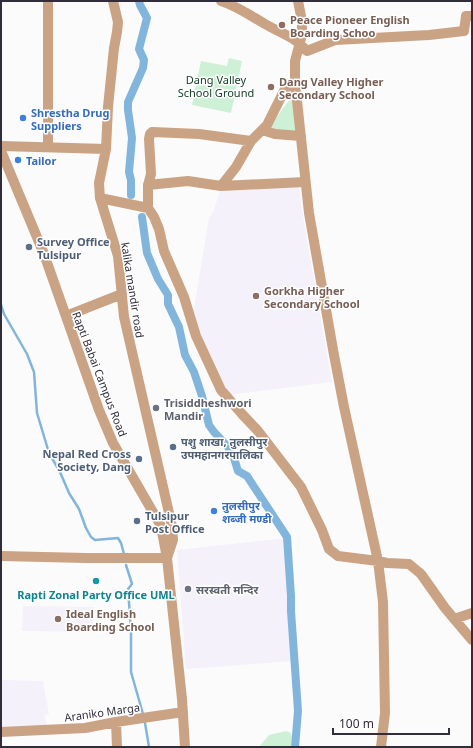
<svg xmlns="http://www.w3.org/2000/svg" width="473" height="748" font-family="'Noto Sans','Noto Sans Devanagari',sans-serif">
	<style>
		.built { fill: #f4f1fa }
		.green { fill: #cef0d7 }
		.lines { fill: none; stroke-linecap: round; stroke-linejoin: round }
		.stream { stroke: #82b5dc; stroke-width: 2.5 }
		.canal { stroke: #82b5dc; stroke-width: 8 }
		.minor { stroke: #caa385; stroke-width: 10 }
		.education-dot { fill: #8d6e63; stroke: #fff; stroke-width: 1.5 }
		.shop-dot { fill: #3f7fe0; stroke: #fff; stroke-width: 1.5 }
		.service-dot { fill: #5c6f8a; stroke: #fff; stroke-width: 1.5 }
		.worship-dot { fill: #6b7280; stroke: #fff; stroke-width: 1.5 }
		.culture-dot { fill: #0f9aa8; stroke: #fff; stroke-width: 1.5 }
		.labels { text-anchor: middle; dominant-baseline: central; stroke-width: 3; stroke-linejoin: round; paint-order: stroke }
		.education-label { font-size: 11px; font-weight: bold; fill: #785e54; stroke: #fff; text-anchor: start }
		.park-label { font-size: 11px; fill: #0f3920; stroke: #fff }
		.shop-label { font-size: 11px; font-weight: bold; fill: #366cbe; stroke: #fff; text-anchor: start }
		.service-label { font-size: 11px; font-weight: bold; fill: #4e5e75; stroke: #fff; text-anchor: start }
		.street-label { font-size: 11px; fill: #322d3a; stroke: #fff }
		.worship-label { font-size: 11px; font-weight: bold; fill: #5b616d; stroke: #fff; text-anchor: start }
		.culture-label { font-size: 11px; font-weight: bold; fill: #0d838f; stroke: #fff }
	</style>
	<rect width="100%" height="100%" fill="#fbfbfb"/>
	<path class="built" d="M298,184L309,252L332,382L227,395L218,380L190,309L194,308L209,218L213,212L221,188Z
		M286,538L293,661L186,669L177,550Z
		M23,606L94,607L93,632L22,631Z
		M1,680L43,681L49,714L44,715L48,728H1Z"/>
	<path class="green" d="M229,58L242,61L231,113L192,105L201,61L227,66Z
		M293,95L296,133L267,130Z
		M286,731L291,733L292,739L291,747H259L269,735Z"/>
	<g class="lines">
		<path class="stream" d="M1,305L4,314L27,354L34,372L37,413L49,453L60,472L69,493L79,509L86,528L91,537L95,540L118,538L121,543L124,554
			M126,565L132,584L128,589L131,630V672L143,714
			M145,723L149,747"/>
		<path class="canal" d="M131,195V180L129,172L132,138L128,110V102L143,68L144,60L139,49L147,18L140,5L139,1
			M142,217L147,253L158,279L168,295V304L179,327L185,355L194,372L202,396L209,425L214,432L228,447L234,458L238,471L247,476L287,537L291,596V611L298,711L295,747"/>
		<path class="minor" d="M48,1V147
			M221,1C237,6 251,16 265,24C281,33 295,37 307,51L335,40L429,35L464,31L466,16H472
			M298,1L302,21V35L295,61V82L309,213L334,355L344,407L378,561L383,602L385,713L381,747
			M262,130L275,134L301,136
			M1,146L106,149
			M1,151L44,254L99,410L113,443L161,526L167,558L182,699L185,747
			M148,185L151,174L149,139L150,134L152,132L199,134L251,141
			M221,186L236,167L251,141L267,125L285,89L295,82
			M100,198L148,208L154,217L159,229L164,251L184,297L196,336L221,390L242,414L258,431L301,487L322,530L329,549L338,556L378,561L387,563L409,564L421,574L445,608L472,640
			M148,208V185L188,181L221,186L305,182
			M66,316L122,294
			M1,556L86,558H167L173,540L172,526L124,317L118,256L100,198L99,183L106,149L108,107L114,48L117,32L118,22L113,1
			M454,619L472,613
			M116,722L117,747
			M1,732L85,728L116,722L183,712"/>
	</g>
	<g class="education-dot">
		<circle cx="282" cy="25" r="4"/>
		<circle cx="271" cy="87" r="4"/>
		<circle cx="256" cy="296" r="4"/>
		<circle cx="58" cy="619" r="4"/>
	</g>
	<g class="shop-dot">
		<circle cx="23" cy="118" r="4"/>
		<circle cx="18" cy="160" r="4"/>
		<circle cx="214" cy="511" r="4"/>
	</g>
	<g class="service-dot">
		<circle cx="29" cy="247" r="4"/>
		<circle cx="173" cy="447" r="4"/>
		<circle cx="139" cy="459" r="4"/>
		<circle cx="137" cy="521" r="4"/>
	</g>
	<g class="worship-dot">
		<circle cx="156" cy="408" r="4"/>
		<circle cx="188" cy="589" r="4"/>
	</g>
	<circle class="culture-dot" cx="96" cy="581" r="4"/>
	<g class="labels">
		<g class="education-label">
			<text x="290" y="19">Peace Pioneer English<tspan x="290" dy="13">Boarding Schoo</tspan></text>
			<text x="279" y="81">Dang Valley Higher<tspan x="279" dy="13">Secondary School</tspan></text>
			<text x="264" y="290">Gorkha Higher<tspan x="264" dy="13">Secondary School</tspan></text>
			<text x="66" y="613">Ideal English<tspan x="66" dy="13">Boarding School</tspan></text>
		</g>
		<g class="park-label">
			<text x="216" y="79">Dang Valley<tspan x="216" dy="13">School Ground</tspan></text>
		</g>
		<g class="shop-label">
			<text x="31" y="112">Shrestha Drug<tspan x="31" dy="13">Suppliers</tspan></text>
			<text x="26" y="160">Tailor</text>
			<text x="222" y="505">तुलसीपुर<tspan x="222" dy="13">शब्जी मण्डी</tspan></text>
		</g>
		<g class="service-label">
			<text x="37" y="241">Survey Office<tspan x="37" dy="13">Tulsipur</tspan></text>
			<text x="181" y="441">पशु शाखा, तुलसीपुर<tspan x="181" dy="13">उपमहानगरपालिका</tspan></text>
			<text x="131" y="453" text-anchor="end">Nepal Red Cross<tspan x="131" dy="13">Society, Dang</tspan></text>
			<text x="145" y="515">Tulsipur<tspan x="145" dy="13">Post Office</tspan></text>
		</g>
		<g class="street-label">
			<text transform="translate(133 290) rotate(81)">kalika mandir road</text>
			<text transform="translate(100 374) rotate(69)">Rapti Babai Campus Road</text>
			<text transform="translate(102 712) rotate(-8)">Araniko Marga</text>
		</g>
		<g class="worship-label">
			<text x="164" y="402">Trisiddheshwori<tspan x="164" dy="13">Mandir</tspan></text>
			<text x="196" y="589">सरस्वती मन्दिर</text>
		</g>
		<g class="culture-label">
			<text x="96" y="594">Rapti Zonal Party Office UML</text>
		</g>
	</g>
	<rect width="473" height="748" fill="none" stroke="#322d3a" stroke-width="4"/>
	<path d="M333 728v6h116v-6" fill="none" stroke="#322d3a" stroke-width="2"/>
	<text x="339" y="728" font-size="12" fill="#322d3a" stroke="#ffffff" stroke-width="3" paint-order="stroke">100 m</text>
</svg>
